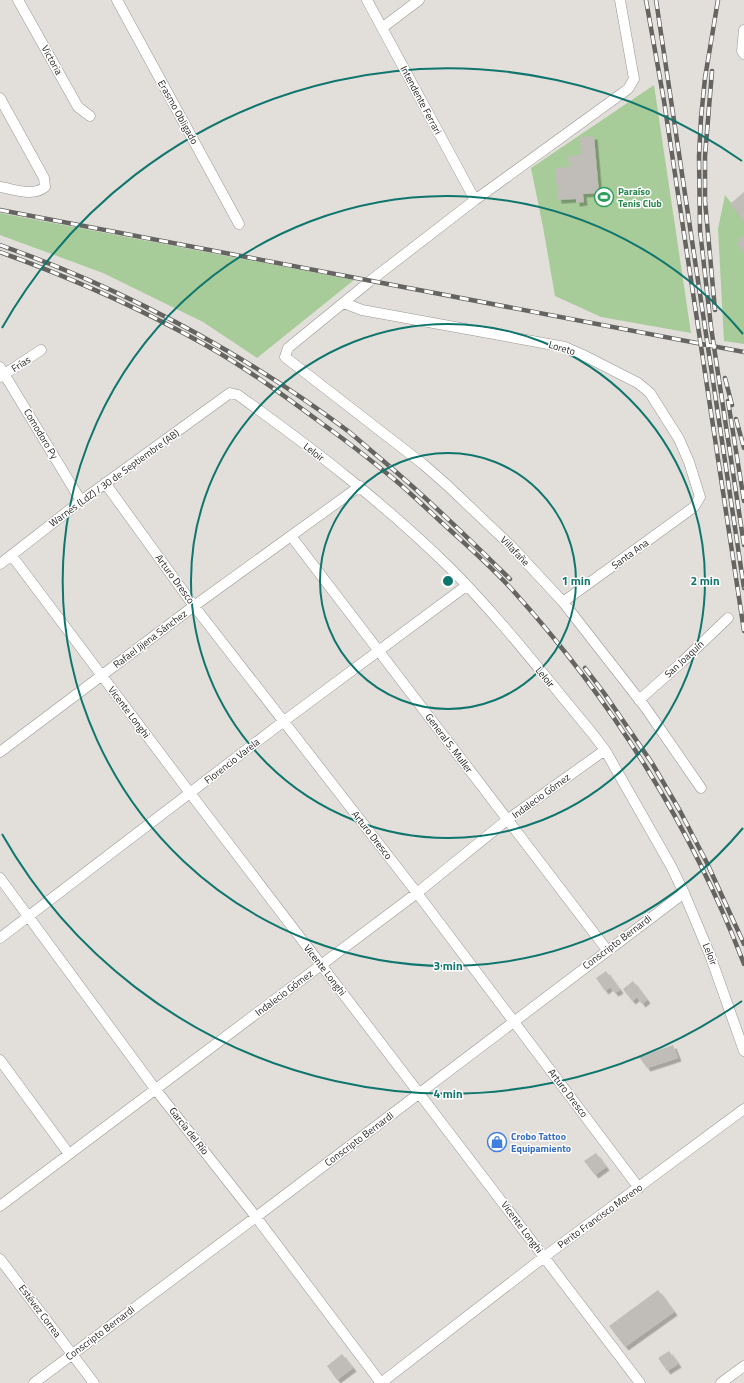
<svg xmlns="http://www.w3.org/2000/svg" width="744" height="1383" font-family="'Titillium Web',sans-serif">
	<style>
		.green { fill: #a7cb99 }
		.building { fill: #c0bdb8; filter: url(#shadow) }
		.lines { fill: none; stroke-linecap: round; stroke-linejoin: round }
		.minor-casing { stroke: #999692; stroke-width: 11 }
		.minor { stroke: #fff; stroke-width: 10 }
		.rail-casing { stroke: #656461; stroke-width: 4.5 }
		.rail { stroke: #fff; stroke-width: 3; stroke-dasharray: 9; stroke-linecap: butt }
		.ring { fill: none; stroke: #0f766e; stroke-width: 2 }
		.labels { text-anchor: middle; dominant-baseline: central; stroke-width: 3; stroke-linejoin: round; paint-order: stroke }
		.street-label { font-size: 10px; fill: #272624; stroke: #fff }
		.leisure-label { font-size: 10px; font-weight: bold; fill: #27864d; stroke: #fff; text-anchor: start }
		.shop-label { font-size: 10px; font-weight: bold; fill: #366cbe; stroke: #fff; text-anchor: start }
		.centre { fill: #0f766e; stroke: #fff; stroke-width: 2 }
		.ring-label { font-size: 12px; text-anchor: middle; font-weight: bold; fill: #0f766e; stroke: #fff; stroke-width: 3; stroke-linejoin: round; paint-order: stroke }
	</style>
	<defs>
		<filter id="shadow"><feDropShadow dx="3.5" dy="3.5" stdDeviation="0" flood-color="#0004"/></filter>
	</defs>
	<rect width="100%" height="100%" fill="#e2dfda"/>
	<path class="green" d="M654,85L691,333L601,317L555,296L543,227L531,168Z
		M725,195L744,219V344L724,341L718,229Z
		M0,213L354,280L257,358L203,322L103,273L0,235Z"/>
	<path class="building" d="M594,136L599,193L583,194L584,202L576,203V199L558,200L555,168L569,167L568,156L581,155L580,137Z
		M744,192V222L730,204Z
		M743,236L744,238V253L737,244L741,242L738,239Z
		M606,971L620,990L615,993L610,987L605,991L596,978Z
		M633,981L647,1000L642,1004L637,997L632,1001L623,989Z
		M673,1045L678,1058L647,1068L639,1057Z
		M596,1153L606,1167L595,1175L584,1161Z
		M658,1290L674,1312L625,1347L609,1326Z
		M669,1351L678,1364L667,1371L658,1358Z
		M342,1354L353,1368L337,1380L327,1366Z"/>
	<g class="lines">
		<g class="minor-casing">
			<path id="minor" d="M18,0L78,107L90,116
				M117,0L239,224
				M367,0L475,200
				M620,0L634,79L628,89L475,200L370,281L288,348L285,357L423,464L448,486L512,547L563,602L645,707L701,788
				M382,28L419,0
				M744,30L742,51L744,54
				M0,98L44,178L45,187C33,197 14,189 0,187
				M344,303L362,310L565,347L583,355L638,383L650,393L679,439L689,462L700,497L694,507L563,602
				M0,367L81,501
				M0,377L41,350
				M105,483L194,606L417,893L639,1188
				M291,536L607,950
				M12,556L190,793L640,1383
				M0,564L81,501L230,393L238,395C312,448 385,504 450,568C501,619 546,678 592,733L605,750L671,866L684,893L710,955L744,1051
				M639,700L682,662L728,618
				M0,752L194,606L360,486
				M0,878L156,1090L256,1217L381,1383
				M0,938L284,721L466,586
				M0,1060L69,1154
				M0,1206L417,893L507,820L605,750
				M0,1259L94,1383
				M34,1383L256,1217L684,893
				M381,1383L544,1257L744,1109
				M721,1383L744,1366"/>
		</g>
		<use href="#minor" class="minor"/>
		<g class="rail-casing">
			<path id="rail" d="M646,0L664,101L744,631
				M656,0L744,588
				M718,0L705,78L701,118L699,156L700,230L711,327L744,545
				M712,71L705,156V201L715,310
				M0,210L744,352
				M0,245C124,289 242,352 348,431C359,440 370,450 381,459C426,497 468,538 510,579
				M0,252C72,278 142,309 209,347C249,370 286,397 324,425C348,442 372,461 395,480C414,496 432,514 450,530C473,551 496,571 516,594C613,702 692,828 744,964
				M725,378L732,405
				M728,401L744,501
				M736,419L744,448
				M585,668L604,693L652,763L680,811L707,863L744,944"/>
		</g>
		<use href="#rail" class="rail"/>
	</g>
	<g class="ring">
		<circle cx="448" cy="581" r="128"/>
		<circle cx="448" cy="581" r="257"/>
		<path d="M743 828A385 385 0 1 1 743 334"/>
		<path d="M742 1001A513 513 0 0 1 2 834M2 328A513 513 0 0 1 742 161"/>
	</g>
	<defs>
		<g id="stadium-ring" transform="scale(1)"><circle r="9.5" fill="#fff" stroke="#2e9e5b" stroke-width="1.5"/><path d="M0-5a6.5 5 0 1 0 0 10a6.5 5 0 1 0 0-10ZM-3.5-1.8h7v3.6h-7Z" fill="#2e9e5b"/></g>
		<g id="shop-ring" transform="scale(1)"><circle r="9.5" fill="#fff" stroke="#3f7fe0" stroke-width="1.5"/><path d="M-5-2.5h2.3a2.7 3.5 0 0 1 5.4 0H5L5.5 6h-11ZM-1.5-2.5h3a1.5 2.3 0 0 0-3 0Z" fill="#3f7fe0"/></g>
	</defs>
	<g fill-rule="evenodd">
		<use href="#stadium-ring" x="604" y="197"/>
		<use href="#shop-ring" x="497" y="1142"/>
	</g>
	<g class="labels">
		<g class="street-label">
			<text transform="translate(52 60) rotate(61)">Victoria</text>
			<text transform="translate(421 100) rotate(62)">Intendente Ferrari</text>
			<text transform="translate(178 112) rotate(61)">Erasmo Obligado</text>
			<text transform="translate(562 348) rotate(16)">Loreto</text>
			<text transform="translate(21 364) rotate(-33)">Frías</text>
			<text transform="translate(41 434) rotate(59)">Comodoro Py</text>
			<text transform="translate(314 452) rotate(37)">Leloir</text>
			<text transform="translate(114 478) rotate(-36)">Warnes (LdZ) / 30 de Septiembre (AB)</text>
			<text transform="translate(515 551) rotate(46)">Villafañe</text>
			<text transform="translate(630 554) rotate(-36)">Santa Ana</text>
			<text transform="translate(175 579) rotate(54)">Arturo Dresco</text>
			<text transform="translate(150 639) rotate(-37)">Rafael Jijena Sánchez</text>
			<text transform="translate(684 659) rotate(-43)">San Joaquín</text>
			<text transform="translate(545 677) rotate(50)">Leloir</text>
			<text transform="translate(129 712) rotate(53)">Vicente Longhi</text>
			<text transform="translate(449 743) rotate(53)">General S. Muller</text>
			<text transform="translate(232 761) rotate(-38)">Florencio Varela</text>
			<text transform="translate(541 796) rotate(-36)">Indalecio Gómez</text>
			<text transform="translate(372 835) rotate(52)">Arturo Dresco</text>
			<text transform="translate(617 942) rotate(-37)">Conscripto Bernardi</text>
			<text transform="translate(710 954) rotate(68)">Leloir</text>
			<text transform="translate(325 970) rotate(52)">Vicente Longhi</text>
			<text transform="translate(284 993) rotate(-37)">Indalecio Gómez</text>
			<text transform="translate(568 1093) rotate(53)">Arturo Dresco</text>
			<text transform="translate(189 1131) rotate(52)">García del Río</text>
			<text transform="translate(359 1139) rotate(-37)">Conscripto Bernardi</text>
			<text transform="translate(600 1216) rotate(-36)">Perito Francisco Moreno</text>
			<text transform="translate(522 1227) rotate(53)">Vicente Longhi</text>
			<text transform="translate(40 1311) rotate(53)">Estévez Correa</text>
			<text transform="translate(100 1333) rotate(-37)">Conscripto Bernardi</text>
		</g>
		<g class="leisure-label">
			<text x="618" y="191">Paraíso<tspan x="618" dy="12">Tenis Club</tspan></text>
		</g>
		<g class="shop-label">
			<text x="511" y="1136">Crobo Tattoo<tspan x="511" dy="12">Equipamiento</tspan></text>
		</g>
	</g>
	<circle cx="448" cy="581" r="6" class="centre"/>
	<g class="ring-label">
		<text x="576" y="585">1 min</text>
		<text x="705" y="585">2 min</text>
		<text x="448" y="970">3 min</text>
		<text x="448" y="1098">4 min</text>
	</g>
</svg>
